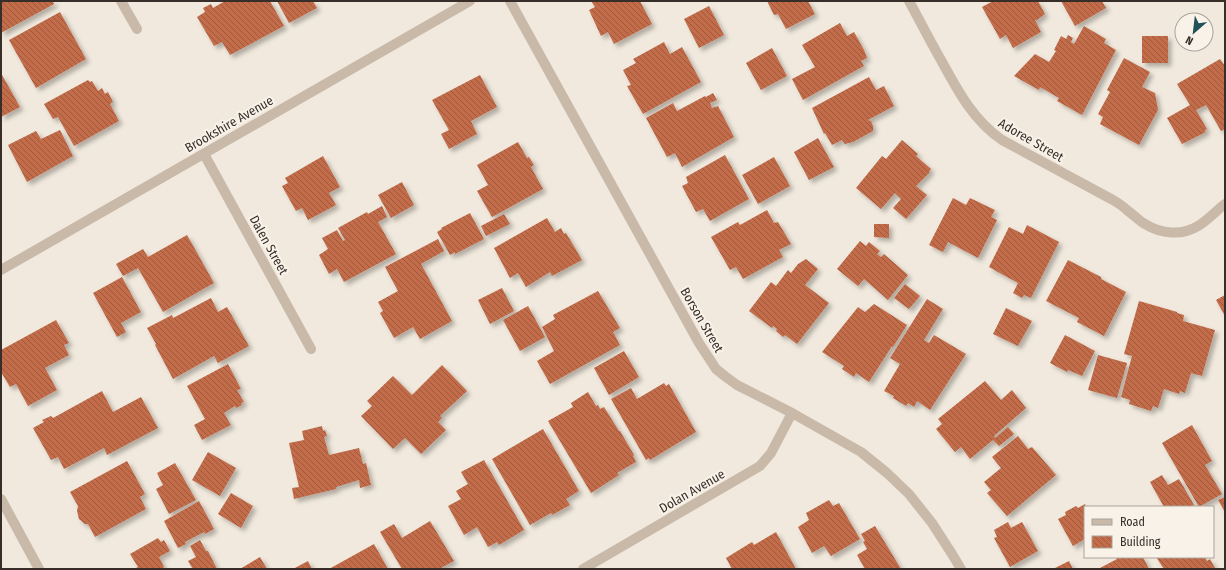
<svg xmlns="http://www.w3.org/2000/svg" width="1226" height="570" font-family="'Fira Sans Condensed',sans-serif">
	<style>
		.building { fill: url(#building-back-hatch); filter: url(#shadow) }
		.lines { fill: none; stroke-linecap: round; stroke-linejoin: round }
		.minor { stroke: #c9b9a9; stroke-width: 10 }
		.tertiary { stroke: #c9b9a9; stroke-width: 10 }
		.labels { text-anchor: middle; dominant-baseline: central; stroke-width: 4; stroke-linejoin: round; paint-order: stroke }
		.street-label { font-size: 13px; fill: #372e29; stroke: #f9f2e9 }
	</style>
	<defs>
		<pattern id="building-back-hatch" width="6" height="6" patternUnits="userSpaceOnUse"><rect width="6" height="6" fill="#c26c4a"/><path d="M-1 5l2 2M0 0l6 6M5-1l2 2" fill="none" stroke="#9e593e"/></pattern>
		<filter id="shadow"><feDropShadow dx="3.5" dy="3.5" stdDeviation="2" flood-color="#0004"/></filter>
	</defs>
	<rect width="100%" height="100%" fill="#f1e9dd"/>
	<path class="building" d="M1,1H53L54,4L1,33Z
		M225,1H270L284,26L230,55L222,42L214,46L197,17L205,12L203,8L211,4L213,8Z
		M277,1H313L317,8L289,23Z
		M591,1H640L652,24L614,44L608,32L601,36L589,10L595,7Z
		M767,1H808L815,14L786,29L778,14L774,15Z
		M993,1H1038L1045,14L1037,20H1035L1041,32L1013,48L1006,35L1000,39L982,7Z
		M1061,1H1102L1106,8L1075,26Z
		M709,6L724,35L699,48L684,19Z
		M60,12L86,59L36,88L9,40Z
		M840,23L847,36L854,32L864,50L867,58L861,61L864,66L803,100L792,79L815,67L802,45Z
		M1084,26L1106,39L1104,43L1116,50L1082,115L1057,101L1059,98L1040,87L1039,90L1014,76L1035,54L1049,62L1056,51L1054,50L1061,36L1066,39L1068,35L1073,38L1071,42L1074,44Z
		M1142,36H1168V63H1142Z
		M664,42L670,54L682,47L701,82L643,114L627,86L631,85L623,70L636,63L633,59Z
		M772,48L787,76L761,90L746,63Z
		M1124,58L1150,72L1142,87L1155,93L1158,110L1139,145L1100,124L1103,117L1098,114L1110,92L1107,90Z
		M1220,59L1225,66V129L1221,131L1206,105L1196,110L1207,129L1204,131L1206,132L1182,144L1167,118L1190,105L1177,84Z
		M1,73L20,107L1,117Z
		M480,75L497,107L471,121L477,134L449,149L441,134L449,130L432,100Z
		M869,77L876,90L884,86L894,106L868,120L871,121L873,126V131L853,142L845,144L842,140L832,145L825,133L824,134L812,108Z
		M88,80L90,82L92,81L98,91L102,88L105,94L108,92L113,102L110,104L119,121L74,146L58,117L53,119L44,104Z
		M713,93L717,100L710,103L712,108L718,106L734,137L682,167L675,153L667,157L646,118L673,103L677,111L705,96L706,97Z
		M60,130L73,156L27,182L8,145L36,131L41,139Z
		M818,138L834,167L809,180L794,152Z
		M902,140L918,154L916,156L931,169L929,172V173L916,186L927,195L906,219L893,208L901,199L895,193L881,209L856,188L882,156L886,159Z
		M518,142L527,158L529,157L534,165L531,167L543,189L492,217L477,191L488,185L477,165Z
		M725,155L749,199L710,221L703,209L696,212L682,186L688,183L686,177Z
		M323,156L340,187L329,193L336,205L308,220L302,208L296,211L282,186L288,183L285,178Z
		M774,157L790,186L758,204L742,175Z
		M402,182L414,205L391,218L378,195Z
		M953,198L966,205L970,198L995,210L991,217L997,220L978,258L948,242L943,252L929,245Z
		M382,206L387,217L378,222L396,254L344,282L337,269L329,274L319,255L328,249L322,238L337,230L343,241L345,240L338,228L367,212L368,214Z
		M767,210L774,223L778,222L791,244L779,250L783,257L743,279L736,267L730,270L711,237L738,222L740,225Z
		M470,213L484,239L455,254V252L450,255L437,232L442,229L441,228Z
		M504,214L510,224L486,236L481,226Z
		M547,218L555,232L561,228L564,234L566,233L582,260L552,276L550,272L526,287L518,273L510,278L494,248Z
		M874,224H889V238L874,237Z
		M1027,225L1059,242L1031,298L1024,295L1022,298L1013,293L1018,283L989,267L1009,227L1023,234Z
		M187,235L214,283L163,312L138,268L123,276L116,264L143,249L148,257Z
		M438,239L444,251L421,264L452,321L420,339L413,327L394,338L380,313L383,311L378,302L398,291L385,267Z
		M860,241L866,246L869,242L880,251L877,254L881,257L884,254L908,275L888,300L864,279L858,286L837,269Z
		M806,259L818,269L805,285L829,303L797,344L785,335L783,337L776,331L777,329L773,326L772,328L749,311L771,282L776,286L788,270L791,273L798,264Z
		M1068,260L1101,277V279L1126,292L1104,336L1077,322L1079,318L1046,301Z
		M122,277L141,312L121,323L126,332L117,337L93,293Z
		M905,284L920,296L909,309L894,298Z
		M502,288L514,311L490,324L478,300Z
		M598,291L620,328L613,332L620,345L550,384L537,361L554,351L542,327L555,319L553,315Z
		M1225,295V316L1216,300Z
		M211,298L218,312L227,307L249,346L218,363L214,356L173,379L155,345L156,344L147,328L172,315L173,318Z
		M927,299L943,309L924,340L929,343L934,335L966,354L930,410L917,401L914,407L908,403L906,406L893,398L894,396L884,391L900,364L890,358Z
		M1139,301L1177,312V313L1184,315L1183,321L1215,330L1202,376L1191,373L1185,393L1180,391L1179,394L1164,389L1158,408L1153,406L1151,411L1129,404L1130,400L1121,397L1132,356L1124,354Z
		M874,304L907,325L893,347L892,346L869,382L856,373L854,377L842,369L844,366L822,352L858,307L865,312Z
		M528,306L545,337L520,351L503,320Z
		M1006,308L1032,321L1018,346L993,334Z
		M56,320L69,343L64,345L69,355L45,368L57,390L28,406L16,384L10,387L1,372V350Z
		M1065,335L1095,351L1082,376L1068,370L1067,372L1050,363Z
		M624,351L639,377L609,395L594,368Z
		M1098,355L1127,363L1117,398L1088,390Z
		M228,364L241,389L237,390L244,402L241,403L242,405L236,408L235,406L224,413L231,425L202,440L194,425L205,419L187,386Z
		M442,365L467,391L440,416L442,418L438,422L446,430L421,454L405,438L393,449L361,416L372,406L367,401L393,376L412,395Z
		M985,381L1001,400L1012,390L1026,408L994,436L995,438L1008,427L1014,434L999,446L993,440L970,459L961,447L955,452L936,429L942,424L938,419Z
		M664,383L666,386L669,384L696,432L650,460L649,458L646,460L611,399L631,388L637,399Z
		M102,391L113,412L141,397L158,428L107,455L104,448L64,469L58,457L51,460L33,428L44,422L42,420L51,416L53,418Z
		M588,392L596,406L598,405L600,409L604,407L619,431H620L634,455L633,456L636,462L617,473L619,475L591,493L548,421L573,407L571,403Z
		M1192,425L1212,461L1205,465L1222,494L1199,507L1162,443Z
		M322,426L323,431L325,430L327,436L324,437L329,455L359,448L363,464L366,463L371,485L360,488L359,480L336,487V489L294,499L292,488L299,487L289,443L304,440L302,431Z
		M543,429L579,491L566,499L570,505L552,515L551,513L530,525L492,459Z
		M1018,436L1028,449L1032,447L1056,475L1007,516L987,493L991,490L984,482L1001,468L992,457Z
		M208,452L236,468L220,496L192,480Z
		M484,460L524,530L499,545L497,542L488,547L477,527L464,535L448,506L461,499L456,491L468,484L461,472Z
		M127,461L145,494L140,497L146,509L95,537L88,524H85L79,519L77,511L78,506L70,492Z
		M175,463L196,500L169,514L156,489L163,485L157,473Z
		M1162,475L1168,485L1179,479L1194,505L1190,507H1164L1150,482Z
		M231,493L253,506L241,528L218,514Z
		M1225,497V512L1218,500Z
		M829,500L833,506L839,503L860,539L831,556L824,546L812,553L798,527L809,520L806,513Z
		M199,501L214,529L205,534L204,532L185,542L186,544L178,548L164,521Z
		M1085,504L1086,507H1085V539L1073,546L1058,519L1066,515L1065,512L1076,506L1078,508Z
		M430,521L454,561L441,568L442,569H402L380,532L394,524L402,538Z
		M1008,522L1011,528L1022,522L1038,551L1010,567L994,538L997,537L994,530Z
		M875,526L901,569H865L857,555L867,549L863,542L865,541L861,534Z
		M776,532L796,569H732L726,558L752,542L754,545Z
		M158,538L161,542L164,540L170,551L159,557L164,567L162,569H134L138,567L130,554Z
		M200,540L206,551H208L217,569H193L188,561L196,557L190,546Z
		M374,544L388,569H329Z
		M260,557L267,569H240Z
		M1116,557H1143L1149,569H1100V568L1117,559Z
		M1156,557H1205L1207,561L1210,559L1215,568L1164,569Z
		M308,561L312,569H293Z
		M1069,561L1073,569H1053Z"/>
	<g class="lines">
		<path class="minor" d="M121,1L137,29
			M510,1L699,343L716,369L726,377L737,385L792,413L861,452L887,473L909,494L932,523L952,554L961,569
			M909,1C920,21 930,41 941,60C958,91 973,120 1002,140L1113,200C1118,203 1124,207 1128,211C1134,215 1139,221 1145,224C1161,234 1182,236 1198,226C1208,220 1216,211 1225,204
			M204,154L311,349
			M1,499L39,569
			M583,569L760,466L771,453L792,413"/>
		<path class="tertiary" d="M1,270L470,1"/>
	</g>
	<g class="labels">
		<g class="street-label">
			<text transform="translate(229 124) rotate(-30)">Brookshire Avenue</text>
			<text transform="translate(1031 140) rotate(30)">Adoree Street</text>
			<text transform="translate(269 245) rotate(61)">Dalen Street</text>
			<text transform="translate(702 320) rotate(60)">Borson Street</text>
			<text transform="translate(692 491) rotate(-30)">Dolan Avenue</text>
		</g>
	</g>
	<rect width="1226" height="570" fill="none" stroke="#372e29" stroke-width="4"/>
	<rect x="1084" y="506" width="130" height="52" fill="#f9f2e9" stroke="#aba49c"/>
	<rect x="1092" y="519" width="20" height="6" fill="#c9b9a9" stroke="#aba49c"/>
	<text x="1120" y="526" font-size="12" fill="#372e29">Road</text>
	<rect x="1092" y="536" width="20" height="12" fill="url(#building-back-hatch)" stroke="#aba49c"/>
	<text x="1120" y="546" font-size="12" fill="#372e29">Building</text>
	<g transform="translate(1194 32) rotate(208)"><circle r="19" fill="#f9f2e9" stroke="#aba49c"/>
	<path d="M0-3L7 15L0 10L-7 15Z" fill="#1f5157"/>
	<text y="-6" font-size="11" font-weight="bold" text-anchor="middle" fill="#372e29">N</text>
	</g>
</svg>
